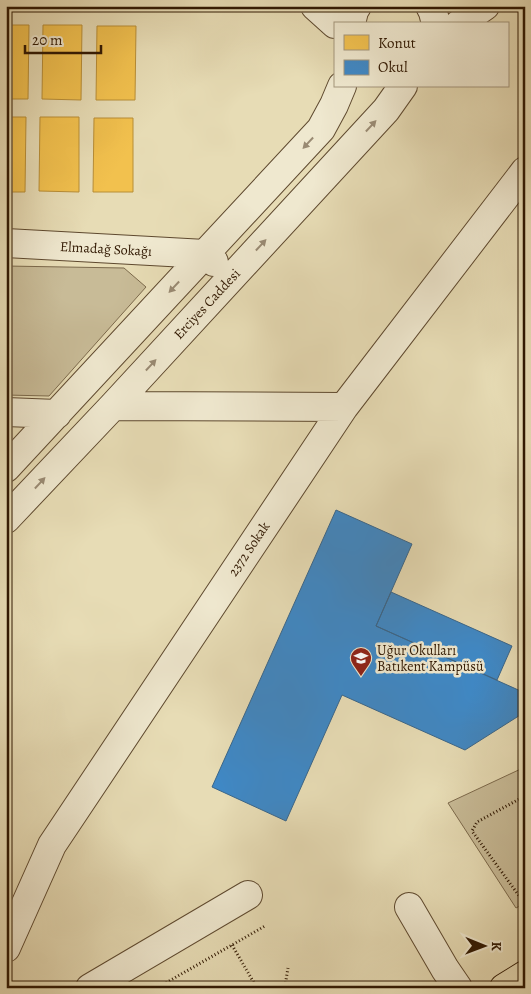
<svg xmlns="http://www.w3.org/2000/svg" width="531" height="994" font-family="Alegreya,serif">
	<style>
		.green { fill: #c8bb97; stroke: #7c6a4c }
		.homes { fill: #f2c14e; stroke: #b88e37 }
		.schools { fill: #3f88c5; stroke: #3a668a }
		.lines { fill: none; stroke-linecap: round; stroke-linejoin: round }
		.minor-casing { stroke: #5e492f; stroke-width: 30 }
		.major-casing { stroke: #301802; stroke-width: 30 }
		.path { stroke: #301802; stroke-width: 3; stroke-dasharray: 1 2.5; stroke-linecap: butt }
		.minor { stroke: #efe8cf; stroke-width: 28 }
		.major { stroke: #e7dcb5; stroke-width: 28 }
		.oneway { fill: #998a73 }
		.labels { text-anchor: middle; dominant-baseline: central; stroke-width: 5; stroke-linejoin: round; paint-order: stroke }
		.street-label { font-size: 14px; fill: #301802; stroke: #efe8cf }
		.poi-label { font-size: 14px; fill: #301802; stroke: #efe8cf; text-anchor: start }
	</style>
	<rect width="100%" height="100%" fill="#e7dcb5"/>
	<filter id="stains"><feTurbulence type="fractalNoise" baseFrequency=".004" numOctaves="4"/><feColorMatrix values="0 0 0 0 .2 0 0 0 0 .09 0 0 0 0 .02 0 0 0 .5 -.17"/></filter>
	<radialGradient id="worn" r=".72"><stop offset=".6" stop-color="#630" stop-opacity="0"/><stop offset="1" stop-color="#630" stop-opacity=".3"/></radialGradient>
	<path class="green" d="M6,266L124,268L146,287L49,396L6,395Z
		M525,767V903L516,908L448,803Z"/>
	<path class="homes" d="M6,25H29L28,99H6Z
		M43,25H82L81,100L42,99Z
		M97,26H136L135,100H96Z
		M6,117H26L25,192H6Z
		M40,117H79V192L39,191Z
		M94,118H133V192H93Z"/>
	<path class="schools" d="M336,510L412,544L376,626L525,693V712L465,750L342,695L286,821L212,787Z
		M391,592L512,646L497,680L376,626Z"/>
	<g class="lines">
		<g class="minor-casing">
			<path id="minor" d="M315,6L335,24
				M430,6L433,12L436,24
				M351,24L354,11L357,6
				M459,24L485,6
				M6,243L205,254L214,262
				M113,406L344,407
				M6,412L57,414
				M6,468L321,129L334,105L342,86
				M6,519L113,406L386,110L403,86
				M409,907L445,969L458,988
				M6,948L52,845L344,407L525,171
				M90,988L248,895"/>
		</g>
		<g class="major-casing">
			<path id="major" d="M504,988L525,975"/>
		</g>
		<path class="path" d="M525,796L477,822L472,831L525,904
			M232,945L257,988
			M157,988L265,926
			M282,988L285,986L288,968"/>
		<use href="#minor" class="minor"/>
		<use href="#major" class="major"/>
	</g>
	<defs><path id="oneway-solid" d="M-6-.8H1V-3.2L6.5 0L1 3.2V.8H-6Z" transform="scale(1.25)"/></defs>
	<g class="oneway">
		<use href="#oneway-solid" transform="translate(371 126) rotate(-47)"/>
		<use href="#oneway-solid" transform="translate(308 143) rotate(133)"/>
		<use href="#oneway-solid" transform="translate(261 245) rotate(-47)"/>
		<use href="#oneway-solid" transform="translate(174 287) rotate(133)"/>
		<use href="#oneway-solid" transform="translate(151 365) rotate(-47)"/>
		<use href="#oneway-solid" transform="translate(40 483) rotate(-47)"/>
	</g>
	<defs>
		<g id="school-pin" transform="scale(1.125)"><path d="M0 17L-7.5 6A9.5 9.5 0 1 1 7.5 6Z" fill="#8f2418" stroke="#efe8cf"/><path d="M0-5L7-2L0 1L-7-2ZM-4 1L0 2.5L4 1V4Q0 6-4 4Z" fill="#fff"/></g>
	</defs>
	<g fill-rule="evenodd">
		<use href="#school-pin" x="361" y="658"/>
	</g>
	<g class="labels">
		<g class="street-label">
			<text transform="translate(106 249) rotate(3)">Elmadağ Sokağı</text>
			<text transform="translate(207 304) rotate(-47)">Erciyes Caddesi</text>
			<text transform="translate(249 549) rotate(-56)">2372 Sokak</text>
		</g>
		<g class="poi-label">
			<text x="377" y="650">Uğur Okulları<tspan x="377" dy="16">Batıkent Kampüsü</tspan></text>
		</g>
	</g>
	<rect width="531" height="994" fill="none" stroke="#e7dcb5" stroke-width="25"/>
	<rect x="8" y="8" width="516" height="979" fill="none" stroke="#301802" stroke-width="2.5"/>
	<rect x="12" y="12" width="506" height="969" fill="none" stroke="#301802"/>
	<rect x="334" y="22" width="175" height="65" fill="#efe8cf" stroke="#a3957d"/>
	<rect x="344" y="35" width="25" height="15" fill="#f2c14e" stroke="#a3957d"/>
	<text x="378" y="48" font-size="15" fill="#301802">Konut</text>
	<rect x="344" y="60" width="25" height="15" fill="#3f88c5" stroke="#a3957d"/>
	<text x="378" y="72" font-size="15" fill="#301802">Okul</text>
	<g transform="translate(484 946) rotate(91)" stroke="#efe8cf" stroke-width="4" paint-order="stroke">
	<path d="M0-4L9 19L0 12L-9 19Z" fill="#301802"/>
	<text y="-8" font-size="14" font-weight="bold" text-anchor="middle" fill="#301802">K</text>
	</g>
	<path d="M25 45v8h76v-8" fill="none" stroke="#301802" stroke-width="2.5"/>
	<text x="32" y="45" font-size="15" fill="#301802" stroke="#efe8cf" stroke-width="4" paint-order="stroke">20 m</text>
	<rect width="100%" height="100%" filter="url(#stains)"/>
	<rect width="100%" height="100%" fill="url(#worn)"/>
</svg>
